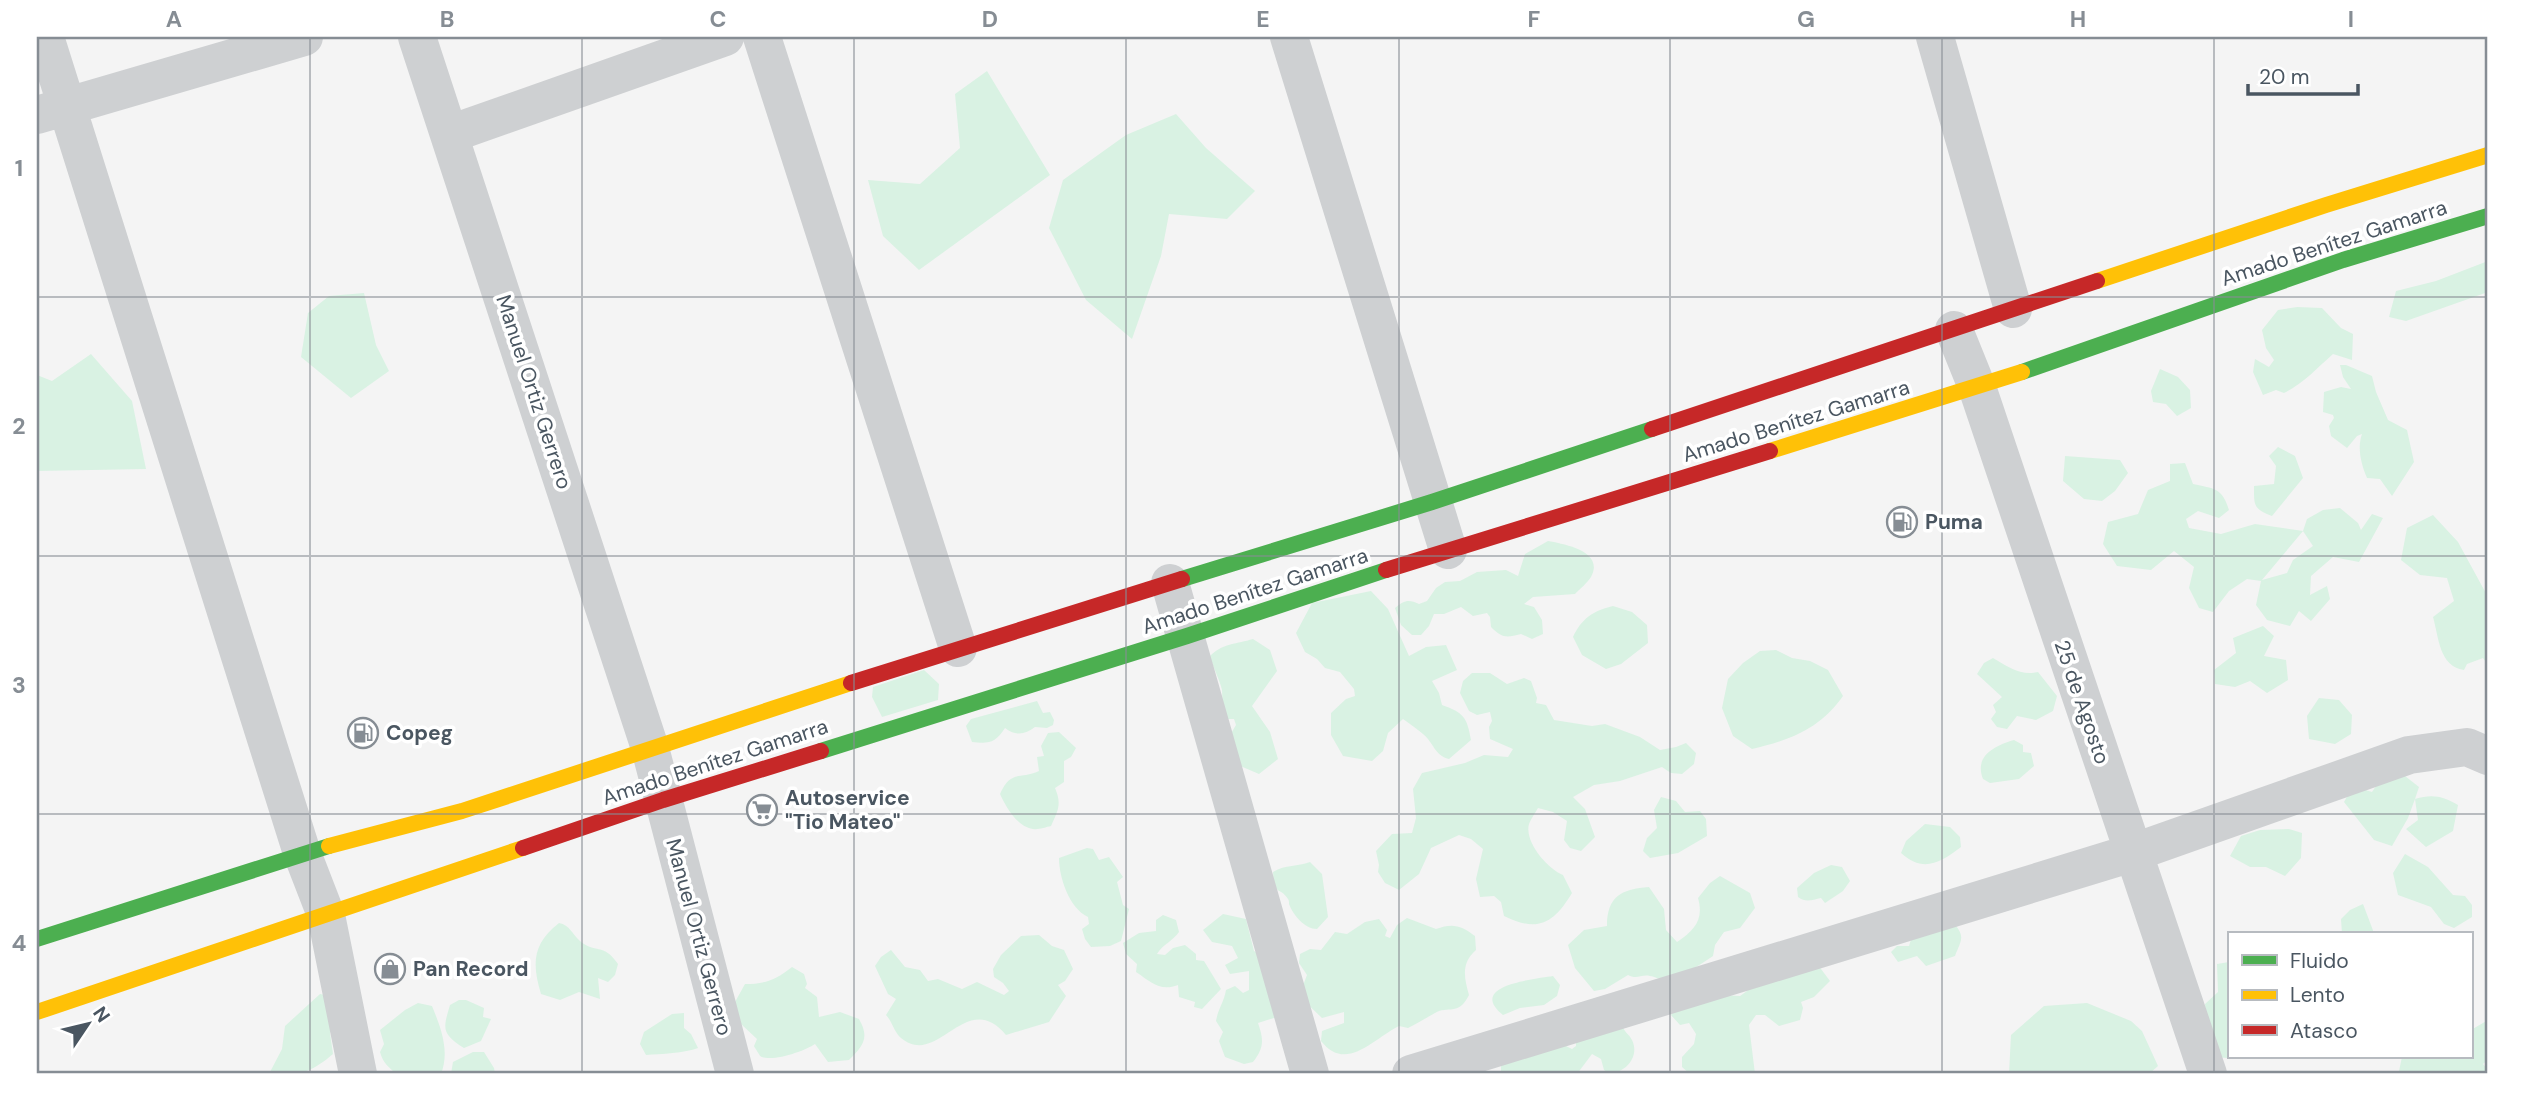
<svg xmlns="http://www.w3.org/2000/svg" width="2525" height="1111" font-family="'DM Sans',sans-serif">
	<style>
		.green { fill: #d9f2e3; fill-rule: evenodd }
		.lines { fill: none; stroke-linecap: round; stroke-linejoin: round }
		.street { stroke: #ced0d2; stroke-width: 38 }
		.fast { stroke: #4caf50; stroke-width: 16 }
		.slow { stroke: #ffc107; stroke-width: 16 }
		.jam { stroke: #c62828; stroke-width: 16 }
		.grid { fill: none; stroke: #868d94; stroke-width: 2; stroke-opacity: 0.55 }
		.labels { text-anchor: middle; dominant-baseline: central; stroke-width: 7; stroke-linejoin: round; paint-order: stroke }
		.street-label { font-size: 21px; fill: #4a5661; stroke: #fff }
		.poi-label { font-size: 21px; font-weight: bold; fill: #4a5661; stroke: #fff; text-anchor: start }
		.neatline { fill: none; stroke: #868d94; stroke-width: 2.5 }
		.grid-label { font-size: 23px; text-anchor: middle; font-weight: bold; fill: #868d94 }
	</style>
	<rect width="100%" height="100%" fill="#f4f4f4"/>
	<path class="green" d="M987,71L1050,175L919,270L883,236L868,180L920,184L960,148L955,94Z
		M1176,114L1206,148L1255,191L1227,219L1169,214L1161,256L1132,339L1086,300L1049,228L1063,180L1126,135Z
		M2488,261V292L2406,321L2389,317L2396,291L2436,281Z
		M364,293L376,345L389,371L351,398L301,357L308,313L329,296Z
		M2297,307L2322,308L2341,328L2353,334L2352,360L2333,354C2317,368 2303,384 2284,393L2276,390L2263,395L2253,372L2255,359L2269,367L2274,360L2266,348L2262,330L2278,310Z
		M91,354L132,401L146,469L37,471V375L52,381Z
		M2346,365L2372,376L2376,392L2388,420L2407,430L2414,462L2392,496L2380,479L2367,478C2361,464 2357,448 2362,434L2357,436L2347,448L2331,436L2329,426L2334,418L2333,415L2323,412L2324,392L2341,387L2351,389L2343,377L2340,365Z
		M2160,369L2178,377L2190,390L2191,408L2177,416L2166,404L2153,402L2151,391Z
		M2278,447L2295,456L2303,478L2272,516C2253,509 2254,505 2254,486L2274,484L2276,466L2269,456Z
		M2065,456L2120,460L2128,473L2115,491L2102,501L2084,499L2063,481Z
		M2185,463L2193,484C2214,489 2222,487 2229,510L2219,518L2198,511L2186,519L2189,528L2221,534L2255,524L2303,531L2307,519L2323,510L2340,508L2358,523L2361,530L2372,514L2383,518L2359,562L2333,557L2311,576L2310,595L2327,586L2330,599L2311,621L2299,611L2290,626L2267,620L2256,605L2261,581L2247,579L2229,591L2213,612L2199,608L2189,588L2194,567L2174,551L2151,570L2117,566L2103,544L2108,522L2138,514L2148,490L2170,481V464ZM2303,531L2313,546L2293,560L2287,573L2262,580Z
		M2433,515L2458,542L2488,597V665L2483,658L2467,664L2464,670C2439,666 2439,638 2433,617L2454,601L2447,578L2420,575L2401,560L2407,528Z
		M1548,541C1564,544 1605,551 1591,577C1587,583 1580,589 1575,594L1533,597L1524,604L1534,607L1542,620L1543,634L1532,639L1521,634C1506,638 1502,638 1491,627L1490,617L1487,613L1473,616L1461,607L1444,614H1434L1429,626L1421,635H1412L1401,625L1395,608C1404,600 1409,599 1419,604L1427,601L1436,588L1445,582L1460,581L1477,572L1506,570L1518,576L1525,554Z
		M1371,591L1388,609L1409,656L1426,647L1446,645L1457,670L1432,681L1439,693L1442,705C1464,713 1467,717 1471,740L1449,759C1434,755 1434,743 1423,734C1417,729 1410,724 1403,719L1388,733L1383,751L1372,761L1343,756L1331,735V713L1346,699L1355,696L1354,689L1340,672L1325,668L1317,659L1305,652L1296,633L1312,603Z
		M1613,606L1632,612L1647,625L1648,643L1621,664L1606,669L1582,655L1573,637C1582,618 1593,611 1613,606Z
		M2263,626L2274,636L2264,656L2286,660L2288,680L2267,693L2250,681L2235,687L2215,684L2214,670L2236,653L2233,638Z
		M1253,639L1270,650L1277,671L1252,706L1270,732L1278,759L1259,774L1238,765L1230,735L1236,725L1234,719H1227C1220,704 1223,704 1222,690C1221,683 1212,665 1210,656C1223,643 1237,644 1253,639Z
		M1776,650L1792,658L1810,661L1828,670L1843,696C1820,729 1790,740 1752,749L1733,736L1722,708L1728,679L1743,663L1760,651Z
		M1993,658C2008,667 2021,676 2038,672L2057,696L2053,711L2036,720L2017,716L2007,729L1997,727L1991,719L1996,712L1993,705L2002,697L1977,674L1984,663Z
		M924,670L939,684L938,700L882,717L872,697L873,687Z
		M1472,673H1490L1507,684L1524,678L1531,681L1537,698L1536,703L1546,705L1554,720L1592,726L1605,724L1640,737L1660,750L1676,747L1686,743L1696,753L1694,764L1682,774L1671,773L1662,767L1620,781L1594,785L1573,797L1585,809L1595,837L1581,851L1570,848L1564,840L1567,821L1553,812L1538,808C1535,813 1531,819 1529,824C1524,842 1548,869 1563,875L1572,893C1554,923 1538,933 1504,916L1501,902L1494,896L1480,897L1476,879L1483,849L1471,839L1459,835L1431,848L1419,874L1399,890L1385,883L1378,872L1379,865L1376,851L1392,834L1412,833L1416,818L1413,789L1422,773L1465,763L1484,755L1508,757L1513,749L1490,739L1489,727L1492,721L1490,712L1477,715L1469,711L1460,693L1463,681Z
		M2319,698L2339,700L2352,715L2351,734L2335,744L2309,739L2307,716Z
		M1037,701L1043,713L1050,712L1054,720L1053,725L1047,728L1035,727C1025,735 1015,736 1005,728C995,743 989,744 972,742L966,726L971,719Z
		M1059,732L1076,748L1071,757L1064,761V782L1055,788C1062,804 1058,811 1051,826C1046,827 1038,830 1033,829C1017,827 1006,807 1000,794C1011,769 1020,780 1039,771L1037,757L1044,756L1041,746L1048,733Z
		M2014,740L2023,745V752L2031,753L2034,766L2019,779L1990,783L1983,779C1974,756 1994,746 2014,740Z
		M2384,774L2405,776L2419,787L2415,799C2432,794 2443,796 2458,805L2453,831L2426,847L2406,829L2418,820L2415,799L2408,818L2392,846L2374,840L2344,802L2353,786L2372,792Z
		M1661,797L1676,801L1685,812L1700,811L1706,819L1707,836L1678,853L1650,858L1643,851L1647,838L1657,828L1654,810Z
		M1925,824L1950,827L1960,837L1961,847C1940,863 1923,873 1901,853L1906,841Z
		M2289,829L2302,833L2301,858L2285,876L2266,867H2250L2230,856L2241,836L2260,830Z
		M1087,848L1093,849L1099,860L1109,857L1123,877L1117,882L1123,905L1129,909L1121,941L1110,946L1091,947L1085,939L1082,929L1089,924L1088,917C1069,908 1059,877 1059,858Z
		M2405,854L2428,867L2453,895L2465,896L2472,905V917L2454,928L2444,924L2431,907L2398,895L2393,873Z
		M1310,862L1322,874L1328,917L1317,929C1305,929 1293,915 1289,904C1289,902 1289,900 1288,899C1280,886 1274,897 1273,872C1286,864 1297,867 1310,862Z
		M1831,865L1842,867L1850,881L1843,891L1825,903L1821,898C1812,900 1806,903 1798,897L1797,888L1814,873Z
		M1720,876L1750,893L1755,908L1740,928L1724,932L1715,945L1713,956C1697,967 1681,978 1661,979C1657,979 1654,976 1650,976C1641,974 1637,980 1628,975L1605,989L1594,991L1575,968L1568,945L1584,930L1607,926C1607,896 1622,889 1649,887L1664,909L1666,930L1677,942C1695,930 1704,919 1698,898L1710,883Z
		M2363,904L2374,933L2382,934H2342L2341,919L2350,910Z
		M1223,914L1246,919L1254,951L1263,956L1277,1017L1258,1023C1264,1040 1264,1048 1253,1062L1244,1064L1225,1057L1219,1041L1223,1032L1216,1021C1218,1009 1224,1002 1226,990L1235,986L1243,993L1249,990V971L1230,974L1225,965L1238,958L1232,946L1212,942L1203,930Z
		M1163,915L1176,920L1179,932C1173,941 1163,944 1157,954L1165,955L1173,948L1185,945L1196,954V960L1204,961L1221,989L1202,1009L1194,1007L1195,1002L1179,997L1178,985C1160,992 1151,982 1136,972L1137,964L1126,954L1123,943L1139,933L1156,931V920Z
		M1407,918L1436,929C1452,923 1461,925 1475,936L1476,950C1461,963 1464,977 1469,995C1458,1017 1448,1005 1435,1013C1426,1018 1418,1023 1408,1028L1399,1026C1373,1039 1346,1073 1321,1041L1322,1031L1344,1023V1012L1322,1018L1299,996L1307,975L1299,963L1300,954L1310,949L1321,950L1335,932L1347,934L1365,922L1379,919L1387,930L1385,936L1390,938L1397,925Z
		M559,923C570,925 572,934 580,941C595,954 603,942 618,964L615,975L608,982L598,978L600,999L579,992L560,1000L541,994C532,964 532,944 559,923Z
		M1955,925C1966,937 1960,942 1955,956L1926,966L1917,956L1898,962L1891,952L1897,946H1909L1914,930Z
		M1039,935L1052,946L1064,950L1073,969L1065,981L1058,985L1066,996L1049,1022L1006,1035C966,987 938,1069 901,1038C894,1032 892,1021 886,1015L896,999L888,994L875,966L881,957L891,950L905,967L920,970L928,981L938,979L962,989L977,982L1004,995L1009,991L1003,983L994,977L993,969L1001,955L1021,936Z
		M1815,961L1830,981L1814,997L1801,1002L1803,1008L1800,1020L1779,1026L1765,1015H1756L1749,1025L1755,1074H1690L1682,1067V1057L1694,1044L1696,1034L1689,1023L1680,1025L1671,1015L1686,993L1740,996L1747,991L1756,975Z
		M2229,962V1057L2227,1058L2217,1057L2206,1018L2205,1004L2218,992L2217,964Z
		M792,967L804,974L807,984L805,988L817,997L819,1017L840,1012L859,1019C870,1038 863,1046 849,1060L828,1062L815,1044C805,1051 771,1063 760,1056C760,1055 754,1047 754,1046L757,1039L741,1024L735,1002L745,984C765,984 776,980 792,967Z
		M1553,976L1560,985L1557,996L1544,1005L1520,1008L1503,1015C1466,985 1536,979 1553,976Z
		M320,994L349,1000L330,1033L333,1054C311,1073 298,1076 269,1074L282,1049L285,1026Z
		M459,1000H466L484,1008L483,1017L491,1019L481,1041L464,1048C441,1033 443,1029 450,1005Z
		M418,1003L432,1006C441,1028 450,1051 441,1074H396C388,1066 383,1063 380,1052L384,1044L380,1030L405,1010Z
		M2087,1003L2131,1021L2142,1031L2158,1066L2149,1074H2009L2011,1035L2044,1006Z
		M684,1013V1028L691,1034L698,1048C685,1053 661,1054 646,1055L640,1044L644,1032L672,1014Z
		M2488,1020V1060L2483,1064L2488,1070V1074H2395L2399,1071L2402,1057H2471V1030Z
		M1622,1025C1624,1032 1629,1034 1632,1040C1640,1057 1626,1072 1610,1074L1604,1070L1601,1059L1592,1054L1577,1074H1498L1501,1073V1062L1564,1045L1572,1049L1576,1046V1037Z
		M473,1052H484L494,1068L495,1074H451L453,1062Z"/>
	<g class="lines">
		<path class="street" d="M45,37L302,853L326,915L358,1074
			M417,37L650,748L735,1074
			M762,37L958,648
			M1289,37L1448,550
			M1935,37L2013,309
			M37,115L304,37
			M450,134L725,37
			M1954,330L1977,387L2208,1074
			M1170,583L1310,1074
			M1411,1074L2132,853L2409,755L2467,747L2488,756"/>
		<path class="fast" d="M2022,372L2343,260L2488,216
			M1182,579L1432,502L1652,429
			M821,751L1187,636L1386,570
			M37,939L329,846"/>
		<path class="slow" d="M2097,281L2326,205L2488,155
			M1770,451L2022,372
			M329,846L462,811L851,683
			M37,1012L523,848"/>
		<path class="jam" d="M1652,429L2097,281
			M1386,570L1770,451
			M851,683L1182,579
			M523,848L663,800L821,751"/>
	</g>
	<path class="grid" d="M310,37V1074M582,37V1074M854,37V1074M1126,37V1074M1399,37V1074M1670,37V1074M1942,37V1074M2214,37V1074M37,297H2488M37,556H2488M37,814H2488"/>
	<defs>
		<g id="fuel-ring" transform="scale(1.575)"><circle r="9.5" fill="#fff" stroke="#868d94" stroke-width="1.5"/><path d="M-5.5-6h7V0h2V4h1.3V-2.5L3-4.5l.8-.8L6-3V5H2.5V1h-1V6h-7ZM-4.2-4.7v3.2H.2V-4.7Z" fill="#868d94"/></g>
		<g id="supermarket-ring" transform="scale(1.575)"><circle r="9.5" fill="#fff" stroke="#868d94" stroke-width="1.5"/><path d="M-6-5.5h2.5l.6 2H6L4.5 2H-2.5L-4.4-4H-6ZM-1.5 3.2a1.3 1.3 0 1 0 .1 0ZM3 3.2a1.3 1.3 0 1 0 .1 0Z" fill="#868d94"/></g>
		<g id="shop-ring" transform="scale(1.575)"><circle r="9.5" fill="#fff" stroke="#868d94" stroke-width="1.5"/><path d="M-5-2.5h2.3a2.7 3.5 0 0 1 5.4 0H5L5.5 6h-11ZM-1.5-2.5h3a1.5 2.3 0 0 0-3 0Z" fill="#868d94"/></g>
	</defs>
	<g fill-rule="evenodd">
		<use href="#fuel-ring" x="1902" y="522"/>
		<use href="#fuel-ring" x="363" y="733"/>
		<use href="#supermarket-ring" x="762" y="810"/>
		<use href="#shop-ring" x="390" y="969"/>
	</g>
	<g class="labels">
		<g class="street-label">
			<text transform="translate(2334 243) rotate(-18)">Amado Benítez Gamarra</text>
			<text transform="translate(534 392) rotate(72)">Manuel Ortiz Gerrero</text>
			<text transform="translate(1796 421) rotate(-17)">Amado Benítez Gamarra</text>
			<text transform="translate(1255 591) rotate(-18)">Amado Benítez Gamarra</text>
			<text transform="translate(2082 702) rotate(71)">25 de Agosto</text>
			<text transform="translate(715 762) rotate(-18)">Amado Benítez Gamarra</text>
			<text transform="translate(699 937) rotate(75)">Manuel Ortiz Gerrero</text>
		</g>
		<g class="poi-label">
			<text x="1925" y="522">Puma</text>
			<text x="386" y="733">Copeg</text>
			<text x="785" y="798">Autoservice<tspan x="785" dy="24">"Tio Mateo"</tspan></text>
			<text x="413" y="969">Pan Record</text>
		</g>
	</g>
	<rect width="2525" height="1111" fill="none" stroke="#ffffff" stroke-width="77"/>
	<rect x="2228" y="932" width="245" height="126" fill="#ffffff" stroke="#b7bbc0" stroke-width="2"/>
	<rect x="2242" y="955" width="35" height="10" fill="#4caf50" stroke="#b7bbc0" stroke-width="2"/>
	<text x="2290" y="968" font-size="21" fill="#4a5661">Fluido</text>
	<rect x="2242" y="990" width="35" height="10" fill="#ffc107" stroke="#b7bbc0" stroke-width="2"/>
	<text x="2290" y="1002" font-size="21" fill="#4a5661">Lento</text>
	<rect x="2242" y="1025" width="35" height="10" fill="#c62828" stroke="#b7bbc0" stroke-width="2"/>
	<text x="2290" y="1038" font-size="21" fill="#4a5661">Atasco</text>
	<g transform="translate(88 1024) rotate(55)" stroke="#ffffff" stroke-width="5" paint-order="stroke">
	<path d="M0-5L12 26L0 18L-12 26Z" fill="#4a5661"/>
	<text y="-10" font-size="19" font-weight="bold" text-anchor="middle" fill="#4a5661">N</text>
	</g>
	<path d="M2248 84v10h110v-10" fill="none" stroke="#4a5661" stroke-width="3.5"/>
	<text x="2259" y="84" font-size="21" fill="#4a5661" stroke="#ffffff" stroke-width="5" paint-order="stroke">20 m</text>
	<rect x="38" y="38" width="2448" height="1034" class="neatline"/>
	<g class="grid-label">
		<text x="174" y="27">A</text>
		<text x="447" y="27">B</text>
		<text x="718" y="27">C</text>
		<text x="990" y="27">D</text>
		<text x="1263" y="27">E</text>
		<text x="1534" y="27">F</text>
		<text x="1806" y="27">G</text>
		<text x="2078" y="27">H</text>
		<text x="2351" y="27">I</text>
		<text x="19" y="176">1</text>
		<text x="19" y="434">2</text>
		<text x="19" y="693">3</text>
		<text x="19" y="951">4</text>
	</g>
</svg>
